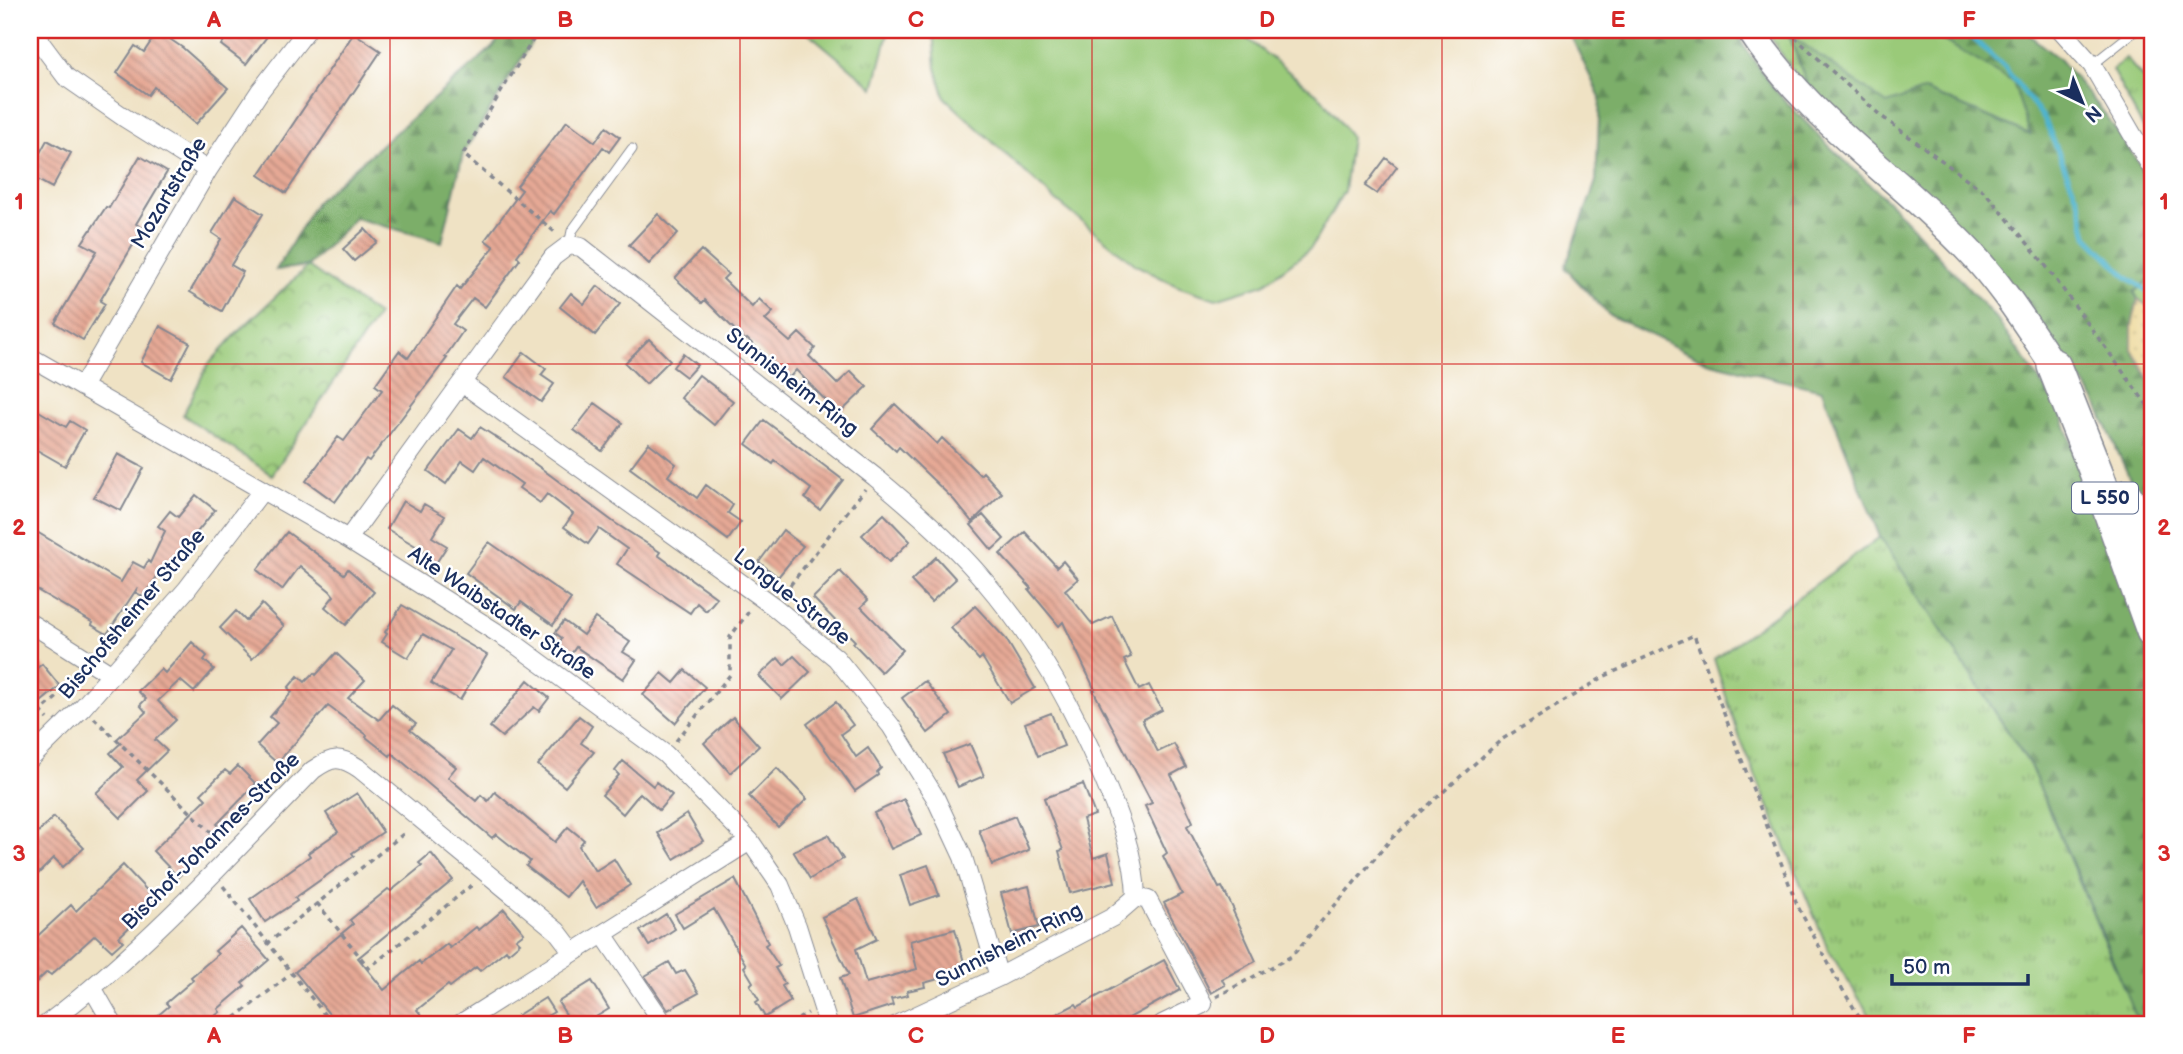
<svg xmlns="http://www.w3.org/2000/svg" width="2183" height="1054" font-family="'Balsamiq Sans',sans-serif">
	<style>
		.grass { fill: url(#grass-tufts); stroke: #5a7c6c; stroke-width: 2 }
		.forest { fill: url(#forest-firs); stroke: #4b6e64; stroke-width: 2 }
		.sand { fill: url(#sand-dots); stroke: #84847e; stroke-width: 2 }
		.park { fill: url(#park-crowns); stroke: #5a7c6c; stroke-width: 2 }
		.garden { fill: #9aca79; stroke: #5a7c6c; stroke-width: 2 }
		.lines { fill: none; stroke-linecap: round; stroke-linejoin: round }
		.stream { stroke: #4fb4ce; stroke-width: 5 }
		.building { fill: url(#building-back-hatch) }
		.lane-casing { stroke: #858891; stroke-width: 11 }
		.street-casing { stroke: #858891; stroke-width: 20 }
		.secondary-casing { stroke: #858891; stroke-width: 29 }
		.highway-casing { stroke: #858891; stroke-width: 36 }
		.path { stroke: #858891; stroke-width: 3.5; stroke-dasharray: 5 5; stroke-linecap: butt }
		.lane { stroke: #fff; stroke-width: 9 }
		.street { stroke: #fff; stroke-width: 18 }
		.secondary { stroke: #fff; stroke-width: 26 }
		.highway { stroke: #fff; stroke-width: 33 }
		.grid { fill: none; stroke: #d62828; stroke-width: 2; stroke-opacity: 0.55 }
		.labels { text-anchor: middle; dominant-baseline: central; stroke-width: 5; stroke-linejoin: round; paint-order: stroke }
		.shield { fill: #fff; stroke: #5f6d8e; stroke-width: 2 }
		.shield-label { font-size: 19px; font-weight: bold; fill: #1b2f5e }
		.street-label { font-size: 21px; fill: #1b2f5e; stroke: #fff }
		.neatline { fill: none; stroke: #d62828; stroke-width: 2.5 }
		.grid-label { font-size: 23px; text-anchor: middle; font-weight: bold; fill: #d62828 }
	</style>
	<defs>
		<pattern id="grass-tufts" width="24" height="20" patternUnits="userSpaceOnUse" patternTransform="scale(1.75)"><rect width="24" height="20" fill="#9aca79"/><path d="M3 7l-1-3M5 7V3M7 7l1-3M15 17l-1-3M17 17v-4M19 17l1-3" fill="none" stroke="#7da466"/></pattern>
		<pattern id="forest-firs" width="22" height="20" patternUnits="userSpaceOnUse" patternTransform="scale(1.75)"><rect width="22" height="20" fill="#7bae69"/><path d="M5 1l3.5 6h-7zM16 11l3.5 6h-7z" fill="#648e5a"/></pattern>
		<pattern id="sand-dots" width="8" height="8" patternUnits="userSpaceOnUse" patternTransform="scale(1.75)"><rect width="8" height="8" fill="#eeda9e"/><path d="M2 2h.1M6 6h.1" fill="none" stroke="#ccbb8a" stroke-width="1.8" stroke-linecap="round"/></pattern>
		<pattern id="park-crowns" width="20" height="18" patternUnits="userSpaceOnUse" patternTransform="scale(1.75)"><rect width="20" height="18" fill="#9aca79"/><path d="M2 6a3 3 0 1 1 6 0M12 15a3 3 0 1 1 6 0" fill="none" stroke="#7da466"/></pattern>
		<pattern id="building-back-hatch" width="6" height="6" patternUnits="userSpaceOnUse" patternTransform="scale(1.75)"><rect width="6" height="6" fill="#e6a995"/><path d="M-1 5l2 2M0 0l6 6M5-1l2 2" fill="none" stroke="#ba8a7d"/></pattern>
	</defs>
	<rect width="100%" height="100%" fill="#fff"/>
	<filter id="ink" filterUnits="userSpaceOnUse"><feTurbulence type="fractalNoise" baseFrequency=".0143" numOctaves="2"/><feDisplacementMap in="SourceGraphic" scale="14" xChannelSelector="R" yChannelSelector="G"/><feConvolveMatrix kernelMatrix="1 2 1 2 8 2 1 2 1" color-interpolation-filters="sRGB"/></filter>
	<filter id="wash" filterUnits="userSpaceOnUse"><feTurbulence type="fractalNoise" baseFrequency=".00686" numOctaves="4" result="noise"/><feDisplacementMap in="SourceGraphic" scale="28" xChannelSelector="R" yChannelSelector="G"/><feGaussianBlur stdDeviation="1.57" result="paint"/><feColorMatrix in="noise" values="0 0 0 0 0 0 0 0 0 0 0 0 0 0 0 0 0 1.4 0 .05"/><feComposite in="paint" operator="in"/></filter>
	<g filter="url(#wash)">
		<rect width="100%" height="100%" fill="#efe2c4"/>
		<path class="grass" d="M805,30H889L874,88Z
			M1766,30H1787L1808,87L1789,66Z
			M2126,58L2153,91V146L2112,70Z
			M2153,277V310L2138,299L2134,292Z
			M1880,537L2030,765L2139,1024H1875L1828,949L1739,736L1714,659Z"/>
		<path class="forest" d="M504,30H539L463,154L442,242L355,218L308,266L276,270L317,201L493,47Z
			M1568,30H1736L1743,45L1775,90L1823,140L1893,206L1997,320L2060,410L2128,595L2153,673V1024H2139L2138,1022L2095,916L2030,765L1880,537L1822,390L1707,362L1609,315L1565,268L1596,181L1600,97Z
			M1925,30H2023L2059,59L2102,110L2153,184V277L2134,292L2138,299L2132,326V349L2153,385V531L2095,400L2043,326L1808,87L1789,34L1822,57L1925,90L2029,134L2012,82Z"/>
		<path class="sand" d="M2138,299L2153,310V385L2132,349V326Z"/>
		<path class="park" d="M308,266L378,315L272,475L183,415L207,366L239,331Z"/>
		<path class="garden" d="M933,30H1236L1322,98L1351,137L1344,191L1311,248L1264,284L1216,299L1177,286L1136,265L1053,198L945,98L936,68Z
			M1787,30H1925L2013,82L2030,134L1925,90L1887,104L1789,34Z"/>
		<g class="lines">
			<path class="stream" d="M1964,30L2004,67L2044,118L2080,204L2087,236L2127,277L2153,295"/>
		</g>
		<g id="blocks">
			<path class="building" d="M232,30H272L246,64L221,45Z
				M158,31L183,48L228,88L196,124L154,87L148,95L117,73L135,46L144,52Z
				M354,33L381,51L286,193L259,175Z
				M567,121L595,142L606,127L620,137L609,152L603,147L554,214L550,211L517,256L520,259L485,307L473,298L453,324L463,331L445,357L447,358L369,461L366,459L335,502L306,481L338,437L344,441L382,390L375,385L399,351L408,358L457,286L460,289L494,247L485,240L522,190L517,186Z
				M47,140L71,153L52,188L30,176V171Z
				M140,156L167,172L136,224L143,228L100,301L105,304L83,340L55,323L97,251L82,243L106,207L109,208Z
				M1386,158L1397,167L1377,194L1365,186Z
				M235,196L263,214L231,265L243,272L222,311L190,292L221,239L212,233Z
				M658,214L678,233L649,264L629,245Z
				M365,229L377,242L354,261L343,249Z
				M701,250L728,274L723,279L752,307L759,299L773,312L765,320L790,342L799,333L815,348L809,356L837,384L851,371L867,387L839,414L796,370L789,378L747,339L745,340L705,300L702,303L675,278Z
				M598,286L620,304L595,335L560,307L571,293L584,304Z
				M160,326L190,343L171,379L141,362Z
				M649,339L670,360L646,384L625,363Z
				M524,352L546,369L541,375L554,384L541,402L506,377Z
				M683,354L697,365L686,377L673,367Z
				M699,375L733,401L714,425L681,398Z
				M595,403L623,423L602,451L574,430Z
				M895,404L937,444L942,438L980,475L983,472L1002,493L972,522L954,500L899,447L896,451L872,429Z
				M37,410L66,427L70,421L85,430L65,466L30,446V423Z
				M764,420L843,480L820,510L805,498L811,489L775,461L773,464L746,444Z
				M480,427L519,452L615,523L660,552L658,555L717,598L706,611L697,603L690,613L617,564L627,549L599,529L588,544L564,527L573,514L547,494L540,503L519,488L522,484L484,457L475,470L462,461L446,484L428,471L459,429L472,438Z
				M649,443L676,464L668,476L697,498L706,485L733,505L728,513L741,522L728,540L630,468Z
				M118,454L144,468L121,511L94,497Z
				M196,495L215,510L185,547L183,546L165,572L161,570L144,597L135,592L138,587L107,634L92,625L93,623L30,586V528L121,582L133,562L144,568L148,561L150,563L165,531L158,526L170,511L178,517Z
				M403,501L420,511L424,504L445,516L432,537L447,546L436,563L422,554L424,551L387,529Z
				M884,514L910,541L889,562L862,535Z
				M983,515L1004,539L992,550L971,525Z
				M783,530L803,546L778,577L759,562Z
				M287,532L344,574L348,569L374,592L346,625L325,607L334,596L330,591L300,566L282,590L257,570Z
				M1025,532L1057,567L1063,561L1078,579L1065,590L1093,625L1112,616L1131,657L1124,660L1139,690L1149,685L1162,710L1142,720L1158,752L1174,744L1186,767L1171,775L1193,822L1187,826L1219,888L1222,887L1234,910L1233,911L1256,961L1222,979L1225,985L1211,993L1164,903L1182,894L1163,856L1167,853L1145,806L1152,803L1093,690H1095L1063,622L1059,626L1029,590L1031,588L1000,554Z
				M489,542L571,599L553,625L521,602L516,609L466,573Z
				M936,557L956,579L931,602L911,581Z
				M840,571L868,600L861,607L903,650L881,672L853,643L855,641L813,598Z
				M262,604L284,626L252,659L220,628L236,611L246,621Z
				M402,605L487,655L460,700L431,683L451,650L423,634L408,658L382,642L387,634L385,632Z
				M975,606L1006,639L1035,688L1010,703L982,657L979,660L951,628Z
				M595,618L630,642L623,652L636,660L623,679L576,647L569,657L556,648L562,638L555,633L564,621L583,635Z
				M192,642L207,656L204,660L214,669L194,692L180,680L158,701L176,720L155,740L167,751L137,780L148,791L121,818L96,793L123,767L110,753L121,743L117,739L146,712L140,705L146,699L138,691L161,669L165,673Z
				M336,653L365,680L348,698L379,720L392,705L416,724L410,730L456,767L448,777L476,801L481,795L488,801L495,792L555,842L568,827L584,840L579,846L595,871L614,859L630,885L596,907L579,881L566,897L526,866L530,861L496,834L492,838L392,753L390,756L366,737L367,735L328,706L277,763L257,745L277,723L270,717L292,692L288,688L298,676L305,682L314,673L316,675Z
				M794,656L810,672L782,699L759,676L778,658L784,665Z
				M42,664L60,686L30,711V674Z
				M685,670L705,687L675,723L643,695L662,673L674,683Z
				M528,680L549,698L539,711L534,707L502,737L490,727Z
				M925,681L951,715L928,733L902,698Z
				M836,702L853,725L841,734L856,757L868,748L881,768L877,772L878,775L855,791L807,724Z
				M1051,713L1064,746L1038,756L1025,723Z
				M579,716L592,726L581,743L594,752L565,787L538,765Z
				M733,717L759,746L730,773L704,743Z
				M970,744L984,776L958,787L943,754Z
				M623,761L653,786L656,782L672,795L659,810L640,793L623,814L602,795L619,775L615,771Z
				M238,766L256,784L217,824L221,828L208,841L211,844L178,877L153,851L206,799L201,794L225,770L230,774Z
				M777,768L807,799L778,827L749,796Z
				M1083,784L1095,815L1083,819L1093,858L1108,853L1115,882L1070,893L1059,851L1063,850L1044,798Z
				M357,793L383,832L352,853L354,856L295,898L297,901L265,922L250,899L310,856L308,853L338,832L326,813Z
				M904,799L921,835L891,849L874,813Z
				M687,814L703,841L674,859L658,833Z
				M1015,816L1029,850L992,865L979,830Z
				M54,817L84,848L63,867L54,858L30,882V840Z
				M828,835L843,859L810,879L793,851Z
				M431,853L453,880L358,958L384,990L419,961L421,964L447,944L450,948L476,927L479,930L504,909L524,933L516,939L520,943L508,953L506,950L480,971L476,967L450,987L448,985L417,1010L429,1024H337L295,972L353,924L350,920L388,889L391,891L422,866L419,863Z
				M123,865L154,898L135,916L138,919L119,937L123,941L112,951L95,935L51,975L47,972L30,988V943L71,905L76,911Z
				M928,865L939,895L910,905L900,875Z
				M735,879L768,943L765,945L779,966L775,968L785,984L782,986L791,1001L765,1017L756,1002L759,1000L750,985L753,982L744,967L746,965L714,909L683,928L675,914Z
				M1029,886L1039,927L1012,934L1001,893Z
				M858,899L877,939L856,949L866,983L917,969L910,941L955,929L965,966L947,970L949,976L924,983L925,987L907,991L908,995L891,999L893,1005L853,1018L840,978L849,975L822,917Z
				M666,914L675,929L649,946L640,931Z
				M241,928L269,960L242,983L245,986L218,1009L220,1012L205,1024H148L169,1006L166,1003L193,980L191,977L218,954L215,951Z
				M1164,960L1180,990L1118,1024H1037L1076,1004L1078,1007Z
				M669,962L676,974L685,970L699,993L668,1010L645,976Z
				M592,981L609,1009L584,1024H572L558,1002Z
				M545,998L554,1012L533,1024H524L518,1015Z"/>
		</g>
	</g>
	<g filter="url(#ink)">
		<use href="#blocks" fill-opacity="0" stroke="#858891" stroke-width="2"/>
		<g class="lines">
			<g class="lane-casing">
				<path id="lane" d="M2092,65L2136,30
					M569,245L572,231L632,149"/>
			</g>
			<g class="street-casing">
				<path id="street" d="M31,30L66,77L125,118L208,170
					M2061,30L2092,65L2153,170
					M30,357L348,539L515,644L665,754L750,841L780,885L797,926L828,1024
					M462,383L773,606L836,658L891,726L935,797L963,857L999,977
					M82,387L208,170L260,91L307,30
					M348,539L553,257L569,245L581,247L875,477C914,509 954,544 987,584C1036,641 1075,710 1104,780C1120,818 1135,856 1136,897L1148,900L1203,1004L1162,1024
					M30,623L112,675
					M30,759L83,707L187,589L261,492
					M603,934L664,1024
					M93,989L113,1024
					M47,1024C144,950 228,858 313,770C333,756 340,756 360,769L557,931L573,952
					M460,1024L750,841
					M898,1024L999,977L1113,917L1136,897"/>
			</g>
			<g class="secondary-casing">
				<path id="secondary" d="M1750,30C1809,121 1895,173 1968,250C2002,285 2027,326 2054,366"/>
			</g>
			<g class="highway-casing">
				<path id="highway" d="M2054,366L2096,472L2153,631
					M2126,497L2153,558"/>
			</g>
			<path class="path" d="M539,30L463,154L557,234
				M1787,30L1881,116L1986,193L2043,262L2153,413
				M784,593L865,489
				M30,712L41,711L48,719
				M94,718L221,842
				M30,720L67,689
				M676,741L730,675V637L750,610
				M223,886L332,1024
				M317,903L369,968L472,885
				M267,944L407,831
				M1216,997L1292,956L1392,838L1501,740L1605,676L1694,635L1798,907L1844,992L1864,1024
				M227,1024L291,974
				M790,1024L808,1013"/>
			<use href="#lane" class="lane"/>
			<use href="#street" class="street"/>
			<use href="#secondary" class="secondary"/>
			<use href="#highway" class="highway"/>
		</g>
	</g>
	<path class="grid" d="M390,30V1024M740,30V1024M1092,30V1024M1442,30V1024M1793,30V1024M30,364H2153M30,690H2153"/>
	<g class="labels">
		<rect class="shield" x="2072" y="482.5" width="66" height="31" rx="5"/>
		<g class="shield-label">
			<text x="2105" y="498">L 550</text>
		</g>
		<g class="street-label">
			<text transform="translate(169 193) rotate(-59)">Mozartstraße</text>
			<text transform="translate(792 382) rotate(38)">Sunnisheim-Ring</text>
			<text transform="translate(792 597) rotate(38)">Longue-Straße</text>
			<text transform="translate(502 613) rotate(34)">Alte Waibstadter Straße</text>
			<text transform="translate(132 614) rotate(-50)">Bischofsheimer Straße</text>
			<text transform="translate(211 841) rotate(-45)">Bischof-Johannes-Straße</text>
			<text transform="translate(1009 945) rotate(-27)">Sunnisheim-Ring</text>
		</g>
	</g>
	<rect width="2183" height="1054" fill="none" stroke="#fff" stroke-width="77"/>
	<g transform="translate(2082 102) rotate(137)" stroke="#ffffff" stroke-width="5" paint-order="stroke">
	<path d="M0-5L12 26L0 18L-12 26Z" fill="#1b2f5e"/>
	<text y="-10" font-size="19" font-weight="bold" text-anchor="middle" fill="#1b2f5e">N</text>
	</g>
	<path d="M1892 974v10h136v-10" fill="none" stroke="#1b2f5e" stroke-width="3.5"/>
	<text x="1903" y="974" font-size="21" fill="#1b2f5e" stroke="#ffffff" stroke-width="5" paint-order="stroke">50 m</text>
	<rect x="38" y="38" width="2106" height="978" class="neatline"/>
	<g class="grid-label">
		<text x="214" y="27">A</text>
		<text x="565" y="27">B</text>
		<text x="916" y="27">C</text>
		<text x="1267" y="27">D</text>
		<text x="1618" y="27">E</text>
		<text x="1969" y="27">F</text>
		<text x="19" y="209">1</text>
		<text x="2164" y="209">1</text>
		<text x="19" y="535">2</text>
		<text x="2164" y="535">2</text>
		<text x="19" y="861">3</text>
		<text x="2164" y="861">3</text>
		<text x="214" y="1043">A</text>
		<text x="565" y="1043">B</text>
		<text x="916" y="1043">C</text>
		<text x="1267" y="1043">D</text>
		<text x="1618" y="1043">E</text>
		<text x="1969" y="1043">F</text>
	</g>
</svg>
